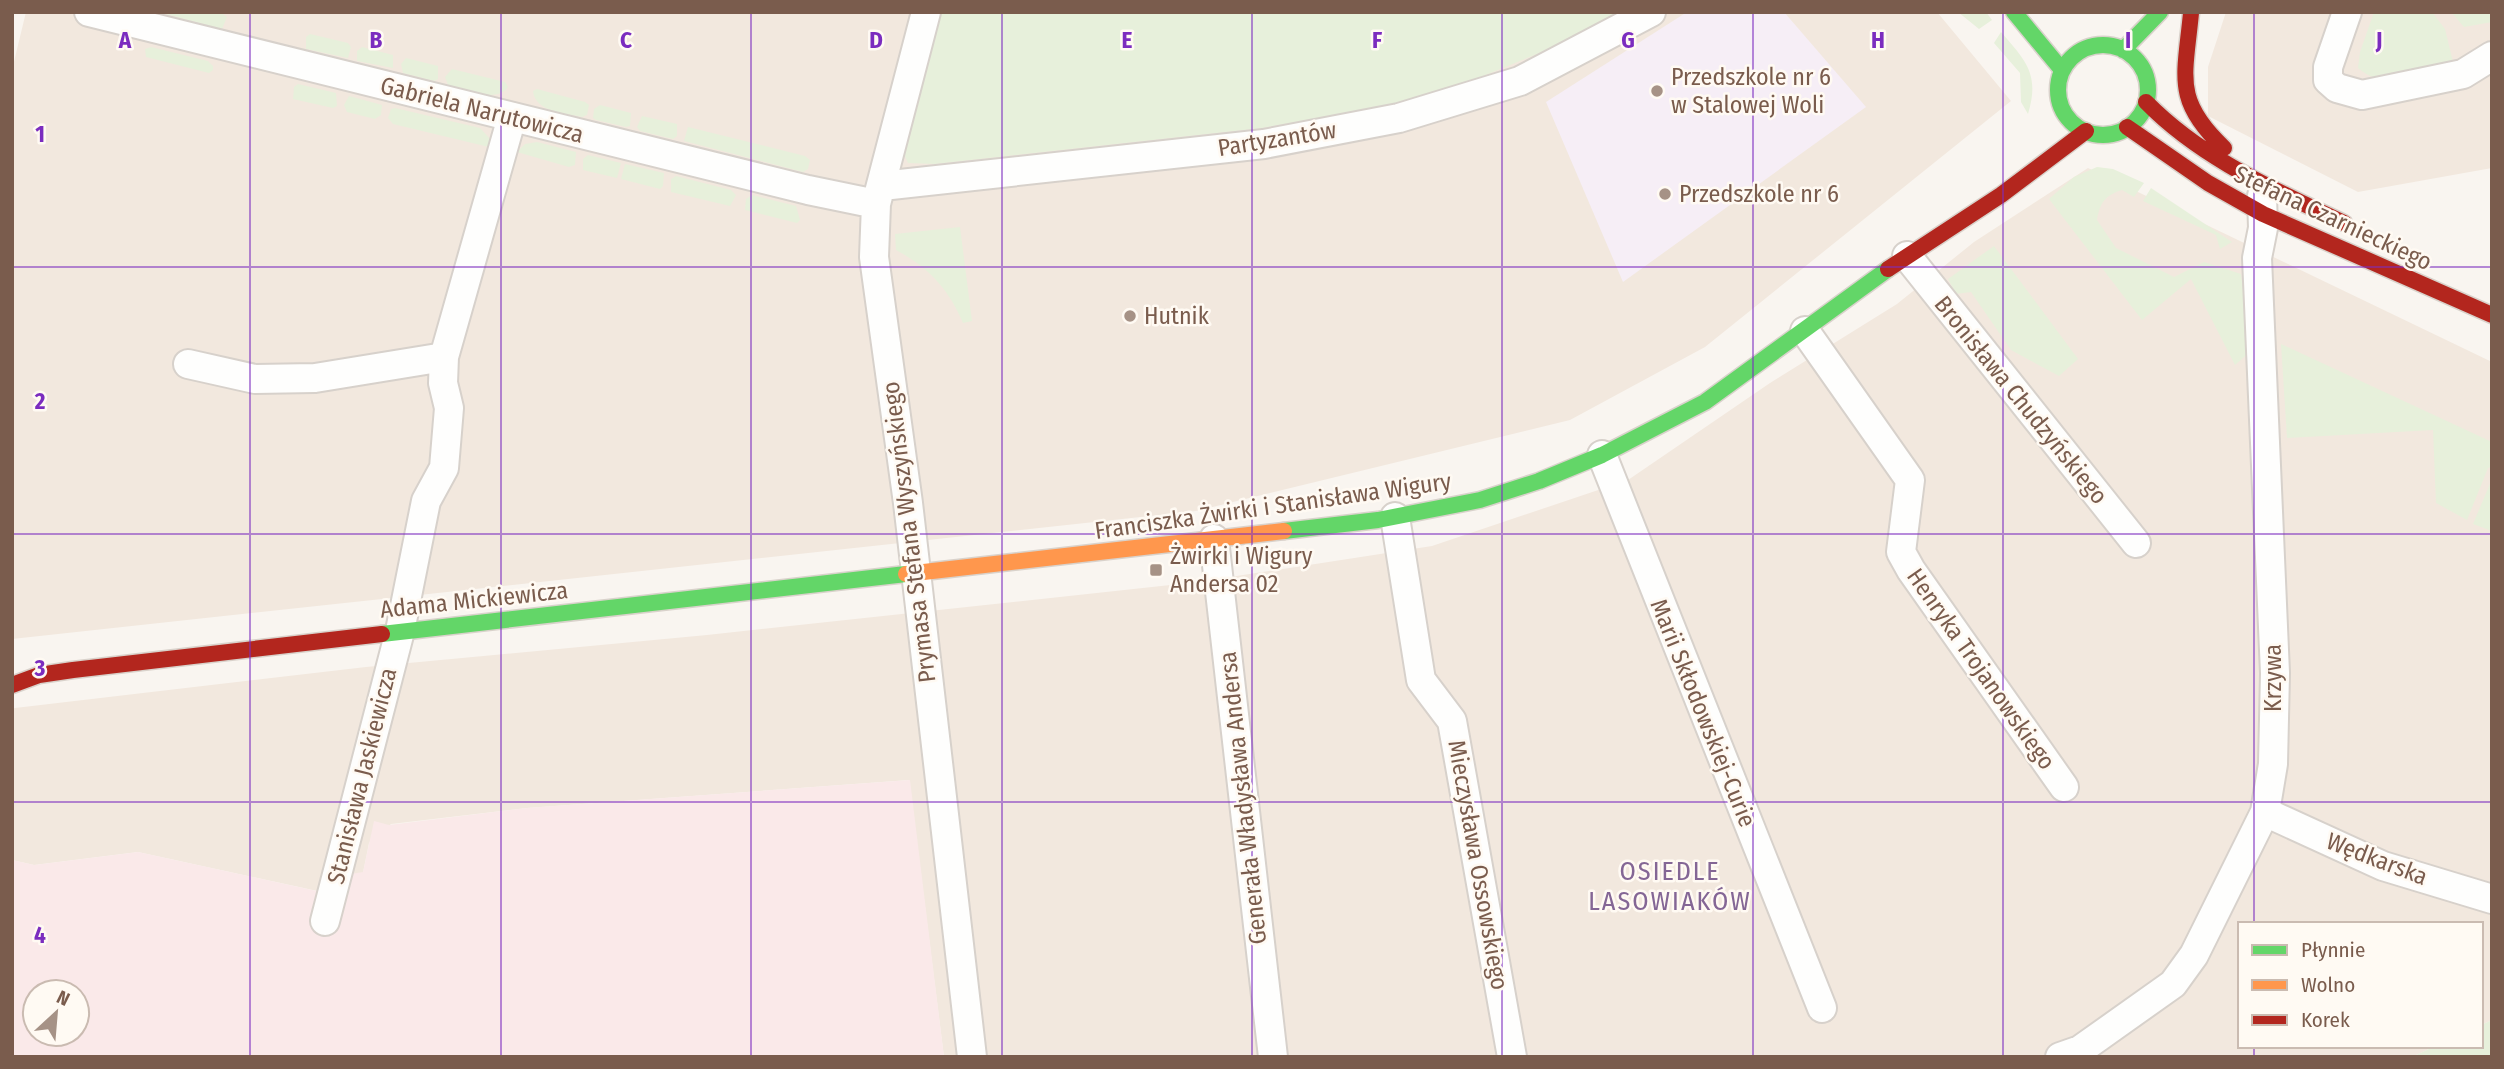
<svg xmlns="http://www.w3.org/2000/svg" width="2504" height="1069" font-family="'Fira Sans Condensed',sans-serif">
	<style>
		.residential { fill: #f2e8de }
		.education { fill: #f6eef6 }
		.medical { fill: #fae9e9; fill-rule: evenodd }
		.green { fill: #e7f0db }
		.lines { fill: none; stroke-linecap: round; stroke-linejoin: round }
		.street-casing { stroke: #d7d1cb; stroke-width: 32 }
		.fast-casing { stroke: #d9d2cb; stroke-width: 19 }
		.slow-casing { stroke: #d9d2cb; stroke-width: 19 }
		.jam-casing { stroke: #d9d2cb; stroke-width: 19 }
		.street { stroke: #fefefd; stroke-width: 28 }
		.fast { stroke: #63d668; stroke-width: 16 }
		.slow { stroke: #ff974d; stroke-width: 16 }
		.jam { stroke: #b3261e; stroke-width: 16 }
		.grid { fill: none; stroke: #7b2cbf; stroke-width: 2; stroke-opacity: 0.55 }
		.poi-dot { fill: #a69286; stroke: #fffaf3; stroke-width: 2.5 }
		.labels { text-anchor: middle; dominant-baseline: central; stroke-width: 5; stroke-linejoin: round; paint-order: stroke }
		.poi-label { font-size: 24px; fill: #7a5c4d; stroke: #fffaf3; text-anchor: start }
		.street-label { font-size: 24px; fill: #7a5c4d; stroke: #fffaf3 }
		.neighbourhood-label { font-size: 26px; letter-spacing: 2px; fill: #846695; stroke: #fffaf3 }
		.grid-label { font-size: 23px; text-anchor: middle; font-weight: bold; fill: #7b2cbf; stroke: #fffaf3; stroke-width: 5; stroke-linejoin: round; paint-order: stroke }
	</style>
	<rect width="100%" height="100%" fill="#f9f5f0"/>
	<path class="residential" d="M26,12H1937L2011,101L1705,347L1570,420L1196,511L12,639V70Z
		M2226,12H2492V168L2358,192L2208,116V67Z
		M2088,168L2492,362V1020L2481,1025V924H2240V1046H2435L2412,1057H944L909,780L527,808L391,824L369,843L363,873L345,897L138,852L34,865L12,860V709L15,708L366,667L707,635L1198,582L1432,546L1628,480L1770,383L1897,304L1974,242Z"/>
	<path class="education" d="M1687,12H1784L1866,107L1623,282L1546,102Z"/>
	<path class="medical" d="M910,780L944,1057H12V860L34,865L138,852L344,897L351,874L363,872L374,821L389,825L527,808ZM35,992H77V1034H35Z"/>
	<path class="green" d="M158,12H220L227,17L222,29Z
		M938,12H1620L1537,54L1427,99L1262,128L935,164L908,163L902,150Z
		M1958,12H1986L1992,20L1979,29Z
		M2374,12H2432L2445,29L2455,70C2423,76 2385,92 2358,68L2360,52Z
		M2451,12H2492V22L2464,27Z
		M2001,32C2026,61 2040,74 2028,114L2021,102L2020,73L1994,43Z
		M310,34L348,43L351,47L348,58L306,49V37Z
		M151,47L208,61L213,66V70L209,73L146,57L145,49Z
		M362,47L393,55V68L357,61V51Z
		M406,58L438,66V79L434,81L403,73L401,64Z
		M452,69L505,82L508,87C496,104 465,89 448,85L445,77Z
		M298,84L336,93L337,106L333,108L293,99L294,87Z
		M537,89L585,102L589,105L587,115L582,117C565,113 535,112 533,91Z
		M349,96L382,105L381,115L375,119L347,112L344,105Z
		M600,105L631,113L630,126L626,127L596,120L593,118L594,109Z
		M395,108L480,128L493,142L489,147L393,124L388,118L391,109Z
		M642,116L677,124V136L673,139L640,131L637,127Z
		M688,127L805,156L810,160L808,169L803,172L684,141Z
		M537,142L576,152L575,165L569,167L517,152L525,144Z
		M588,155L621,163L617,178L583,170V159Z
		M625,164L664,173L663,186L660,189L621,179Z
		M2097,167L2113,169L2144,183L2134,197L2122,190C2105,195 2100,203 2097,220L2116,248L2174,277L2204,262L2241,274L2251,351L2235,365L2191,279L2142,320L2049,199L2074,177Z
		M676,176L731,190L736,195L730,206L671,192V179Z
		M2151,188L2232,242L2220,249L2216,235L2143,201Z
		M752,195L796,206L800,220L797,223L745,210L746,199Z
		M960,227L972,321L963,323C949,289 928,267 896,250L895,234Z
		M1994,246L2078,359L2059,376L2011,350L1971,292L1956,294L1948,279Z
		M2281,344L2492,442V467L2488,468L2467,520L2436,503L2433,430L2287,438Z
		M2492,479V531L2473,524Z
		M2492,1020V1057H2412L2435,1046H2481V1025Z"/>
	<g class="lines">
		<g class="street-casing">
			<path id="street" d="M89,12L808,190L876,204
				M926,12L876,204L874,257L908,503L972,1057
				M2347,12L2328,67V80L2337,88L2362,95L2463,74L2492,56
				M882,186L1264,144L1399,118L1520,81L1651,12
				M1907,256L2136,543
				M1805,331L1910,480L1901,552L1911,570L2064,787
				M188,364L255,379L315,378L444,357
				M1602,455L1822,1008
				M1395,517L1421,680L1452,721L1512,1057
				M1214,539L1273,1057
				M2265,812L2383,866L2492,899
				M325,921L400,631L426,501L444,468L449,408L443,383L444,357L512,117
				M2060,1057L2080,1050L2173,984L2194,955L2265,812L2273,764L2275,673L2257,258L2263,228L2262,196"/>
		</g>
		<g class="fast-casing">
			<path id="fast" d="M2014,12L2062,70
				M2058 90a45 45 0 1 1 90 0a45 45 0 1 1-90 0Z
				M2123,50L2160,12
				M1284,531L1378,520L1480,500L1539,481L1602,455L1705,402L1888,269
				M382,634L906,574"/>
		</g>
		<g class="slow-casing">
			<path id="slow" d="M906,574L1284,531"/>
		</g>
		<g class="jam-casing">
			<path id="jam" d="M2191,13C2185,77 2173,100 2224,148
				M2146,102C2202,159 2273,189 2344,223
				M2127,127L2208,183L2263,214L2492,315
				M1888,269L2001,195L2086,131
				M12,685L39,675L73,670L382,634"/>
		</g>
		<use href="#street" class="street"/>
		<use href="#fast" class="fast"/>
		<use href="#slow" class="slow"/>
		<use href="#jam" class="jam"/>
	</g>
	<path class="grid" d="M250,12V1057M501,12V1057M751,12V1057M1002,12V1057M1252,12V1057M1502,12V1057M1753,12V1057M2003,12V1057M2254,12V924M12,267H2492M12,534H2492M12,802H2492M2254,1046V1057"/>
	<g class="poi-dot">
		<circle cx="1657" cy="91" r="7"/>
		<circle cx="1665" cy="194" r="7"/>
		<circle cx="1130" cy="316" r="7"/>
		<rect x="1149" y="563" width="14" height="14" rx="3.5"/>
	</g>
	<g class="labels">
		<g class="poi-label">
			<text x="1671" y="77">Przedszkole nr 6<tspan x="1671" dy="28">w Stalowej Woli</tspan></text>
			<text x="1679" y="194">Przedszkole nr 6</text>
			<text x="1144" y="316">Hutnik</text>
			<text x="1170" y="556">Żwirki i Wigury<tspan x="1170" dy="28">Andersa 02</tspan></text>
		</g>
		<g class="street-label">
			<text transform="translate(482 110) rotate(14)">Gabriela Narutowicza</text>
			<text transform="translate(1277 139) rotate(-9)">Partyzantów</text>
			<text transform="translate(2333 218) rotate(25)">Stefana Czarnieckiego</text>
			<text transform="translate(2021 400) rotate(51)">Bronisława Chudzyńskiego</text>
			<text transform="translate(1273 506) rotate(-8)">Franciszka Żwirki i Stanisława Wigury</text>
			<text transform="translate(909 532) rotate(-97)">Prymasa Stefana Wyszyńskiego</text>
			<text transform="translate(474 600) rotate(-6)">Adama Mickiewicza</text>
			<text transform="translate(1981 669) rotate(55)">Henryka Trojanowskiego</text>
			<text transform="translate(2273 678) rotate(-90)">Krzywa</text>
			<text transform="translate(1703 713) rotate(68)">Marii Skłodowskiej-Curie</text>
			<text transform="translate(362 776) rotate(-76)">Stanisława Jaskiewicza</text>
			<text transform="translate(1243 798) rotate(-96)">Generała Władysława Andersa</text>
			<text transform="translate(2377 859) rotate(21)">Wędkarska</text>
			<text transform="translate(1478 865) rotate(80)">Mieczysława Ossowskiego</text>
		</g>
		<g class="neighbourhood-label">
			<text x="1670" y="871">OSIEDLE<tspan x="1670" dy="30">LASOWIAKÓW</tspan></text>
		</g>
	</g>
	<g class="grid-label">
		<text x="125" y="48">A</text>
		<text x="376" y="48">B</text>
		<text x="626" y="48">C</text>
		<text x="876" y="48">D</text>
		<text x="1127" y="48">E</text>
		<text x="1377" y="48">F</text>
		<text x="1628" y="48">G</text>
		<text x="1878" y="48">H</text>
		<text x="2128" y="48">I</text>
		<text x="2379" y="48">J</text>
		<text x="40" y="142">1</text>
		<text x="40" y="409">2</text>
		<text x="40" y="676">3</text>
		<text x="40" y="943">4</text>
	</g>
	<rect width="2504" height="1069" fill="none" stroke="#7a5c4d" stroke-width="28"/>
	<rect x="2238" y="922" width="245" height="126" fill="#fffaf3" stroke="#cabbb1" stroke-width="2"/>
	<rect x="2252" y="945" width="35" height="10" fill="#63d668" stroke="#cabbb1" stroke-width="2"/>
	<text x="2301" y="957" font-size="21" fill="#7a5c4d">Płynnie</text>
	<rect x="2252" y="980" width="35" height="10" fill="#ff974d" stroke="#cabbb1" stroke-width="2"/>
	<text x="2301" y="992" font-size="21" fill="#7a5c4d">Wolno</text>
	<rect x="2252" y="1015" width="35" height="10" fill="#b3261e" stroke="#cabbb1" stroke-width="2"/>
	<text x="2301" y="1027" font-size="21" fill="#7a5c4d">Korek</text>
	<g transform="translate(56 1013) rotate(26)"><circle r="33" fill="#fffaf3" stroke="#cabbb1" stroke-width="2"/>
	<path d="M0-5L12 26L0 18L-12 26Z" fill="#a69286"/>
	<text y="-10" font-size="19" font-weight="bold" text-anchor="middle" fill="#7a5c4d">N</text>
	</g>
</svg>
